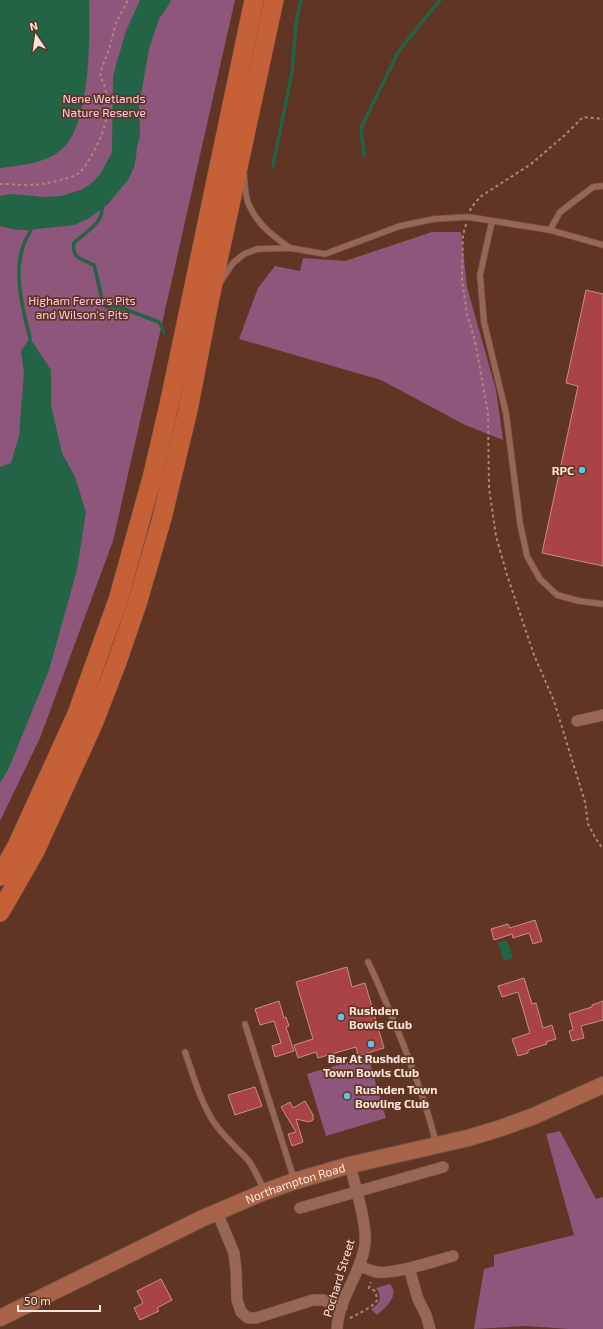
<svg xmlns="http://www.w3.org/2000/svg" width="603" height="1329" font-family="'Exo 2',sans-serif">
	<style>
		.green { fill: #8d567a }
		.water { fill: #236447 }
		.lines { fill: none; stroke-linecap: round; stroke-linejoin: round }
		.stream { stroke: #236447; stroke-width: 3.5 }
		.building { fill: #aa4346; stroke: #c68e8c }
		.service-casing { stroke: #785445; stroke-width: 7 }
		.minor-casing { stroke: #785445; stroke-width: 12 }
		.secondary-casing { stroke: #785445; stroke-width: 18 }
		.trunk-casing { stroke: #785445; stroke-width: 20 }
		.path { stroke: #aa887a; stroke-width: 2; stroke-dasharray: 3 3; stroke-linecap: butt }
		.service { stroke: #976654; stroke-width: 5.5 }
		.minor { stroke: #976654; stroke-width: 11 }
		.secondary { stroke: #a86449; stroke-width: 16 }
		.trunk { stroke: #c66037; stroke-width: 19 }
		.poi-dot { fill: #5dc7e8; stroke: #613524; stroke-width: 1.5 }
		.labels { text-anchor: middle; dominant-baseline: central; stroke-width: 3.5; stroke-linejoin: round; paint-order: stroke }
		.park-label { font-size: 12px; fill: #facae7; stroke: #613524 }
		.poi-label { font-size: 12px; font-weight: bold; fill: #fce5dc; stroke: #613524; text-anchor: start }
		.street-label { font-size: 12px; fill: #fce5dc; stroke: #613524 }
	</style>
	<rect width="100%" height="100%" fill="#613524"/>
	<path class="green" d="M0,0H235L113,541L40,738L0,821Z
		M432,232H461L467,287L496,390L503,440L465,425L381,380L239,339L258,288L275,266L300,271L303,258L345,261Z
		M368,1056L386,1118L326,1136L307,1074Z
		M560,1131L596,1199L603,1197V1329H569L526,1326L474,1329L484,1269L494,1266V1255L574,1235L546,1134Z
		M390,1284C400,1296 386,1307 377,1315L371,1309C381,1304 382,1296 376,1288Z"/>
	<path class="water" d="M0,0H89C90,37 91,126 61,150C44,164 21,165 0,168Z
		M140,0H171L168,6L159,19L149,49L139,105L140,136L137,147L136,157L134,167L128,180L108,204L88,219L74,225L28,230H17L0,226V196L12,194L44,197L61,196L83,189L92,183L101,173L112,152L113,77L116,65L126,31Z
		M30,338L51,370V405L62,453L75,477L86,512L77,570L49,670L8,770L0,783V467L11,463L19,436L24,373L21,351Z
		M507,940L513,958L504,961L498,943Z"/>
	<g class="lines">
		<path class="stream" d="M364,156L361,128L398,52L440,0
			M273,166L292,72L296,23L301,0
			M102,205C104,224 86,231 74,243C71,258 82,259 94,265L97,277L103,304L106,307H119L159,322L162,327L164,333
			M30,338C24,316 16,281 20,259C21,253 23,246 25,241C28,236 31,232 31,227"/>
	</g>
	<path class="building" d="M586,290L603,294V566L542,553L578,386L566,383Z
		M535,920L542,941L533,944L529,933L513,938L512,934L494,940L491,929L508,924L510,928Z
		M347,967L352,987L365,983L384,1048L358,1056L356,1047L318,1058L316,1052L298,1058L294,1045L313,1039L296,982Z
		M524,978L532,1004L536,1003L543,1028L552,1025L556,1039L546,1042L547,1044L528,1050V1053L518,1056L512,1039L530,1033L518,992L502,997L498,986Z
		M279,1001L284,1018L286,1017L289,1026L286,1027L294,1051L275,1057L272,1046L281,1043L274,1021L260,1025L255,1009Z
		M603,1001V1020L581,1026L584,1038L572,1041L569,1031L573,1030L569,1014L592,1007V1005Z
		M255,1087L262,1106L235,1115L228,1095Z
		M305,1101L313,1115V1120L309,1122L296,1119L303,1142L292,1146L288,1134L296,1132L281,1107L290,1102L293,1108Z
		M161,1279L172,1300L157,1308L159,1311L140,1320L134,1308L143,1303L137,1291Z"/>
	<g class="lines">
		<g class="service-casing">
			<path id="service" d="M244,175C245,184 245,197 249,205C258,225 273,236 290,248
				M492,221L480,275L484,322L506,413L520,523L527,556L540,579L557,595L579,601L603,604
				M550,230L603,245
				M221,281L233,263L244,254L257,249L290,248L325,254L400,226L434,219L468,217L550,230L560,212L593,187L603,186
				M368,962C378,982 386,1003 395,1024C411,1063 426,1102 436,1143
				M245,1024L294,1179
				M185,1052C193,1075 200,1100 213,1121C223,1136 236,1147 248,1160C255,1169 259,1180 264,1190"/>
		</g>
		<g class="minor-casing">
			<path id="minor" d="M577,721L603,715
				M300,1208L443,1167
				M217,1212L234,1253L236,1271L237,1300L241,1312L248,1318
				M359,1266C364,1268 370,1270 376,1272C394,1275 434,1261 453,1256
				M409,1268L418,1299L426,1315L430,1329
				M248,1318H256L313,1300H323L342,1307
				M337,1329C338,1299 361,1274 365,1244C367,1223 355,1186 350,1165"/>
		</g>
		<g class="secondary-casing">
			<g id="secondary">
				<path id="s1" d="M0,1318L203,1218L264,1192L295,1181L350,1165L468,1138L501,1128L534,1116L603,1085"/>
			</g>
		</g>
		<g class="trunk-casing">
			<path id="trunk" d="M0,876L17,846L77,714L118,600L152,478L169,405L254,0
				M0,912L35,851L93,724L117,662L137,604L162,518L188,410L209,302L274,0"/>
		</g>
		<path class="path" d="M0,184C13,184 27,186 40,184C47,184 69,178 76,175C87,169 105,132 106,119C108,106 108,88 100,77L102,67L109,50L116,23L128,0
			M470,211L471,208L480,197L531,164L565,135L583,117L603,119
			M466,224L463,235L462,280L467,314L475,341L488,413L489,488L496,536L507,575L534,655L554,701L561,724L585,802L588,824L596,839L603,849
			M350,1318C356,1315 375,1306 377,1300C377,1297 376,1294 375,1291L369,1288L371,1282"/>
		<use href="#service" class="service"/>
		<use href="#minor" class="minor"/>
		<use href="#secondary" class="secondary"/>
		<use href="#trunk" class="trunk"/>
	</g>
	<g class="poi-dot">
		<circle cx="582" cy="470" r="4"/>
		<circle cx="341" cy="1017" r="4"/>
		<circle cx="371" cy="1044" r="4"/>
		<circle cx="347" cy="1096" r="4"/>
	</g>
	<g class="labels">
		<g class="park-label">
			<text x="104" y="98">Nene Wetlands<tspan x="104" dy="14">Nature Reserve</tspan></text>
			<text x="82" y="300">Higham Ferrers Pits<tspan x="82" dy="14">and Wilson's Pits</tspan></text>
		</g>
		<g class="poi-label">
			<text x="574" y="470" text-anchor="end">RPC</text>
			<text x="349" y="1010">Rushden<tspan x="349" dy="14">Bowls Club</tspan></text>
			<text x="371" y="1058" text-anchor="middle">Bar At Rushden<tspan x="371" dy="14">Town Bowls Club</tspan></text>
			<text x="355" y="1089">Rushden Town<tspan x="355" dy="14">Bowling Club</tspan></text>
		</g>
		<g class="street-label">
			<text stroke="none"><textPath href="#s1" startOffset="325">Northampton Road</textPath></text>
			<text transform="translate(338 1278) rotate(-73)">Pochard Street</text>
		</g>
	</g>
	<g transform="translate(36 36) rotate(347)" stroke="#613524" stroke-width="3" paint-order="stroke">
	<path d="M0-3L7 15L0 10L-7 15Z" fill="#fce5dc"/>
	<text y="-6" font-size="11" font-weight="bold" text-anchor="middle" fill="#fce5dc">N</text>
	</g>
	<path d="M18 1305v6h82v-6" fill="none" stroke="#fce5dc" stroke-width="2"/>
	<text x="24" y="1305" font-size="12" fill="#fce5dc" stroke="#613524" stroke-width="3" paint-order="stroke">50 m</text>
</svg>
